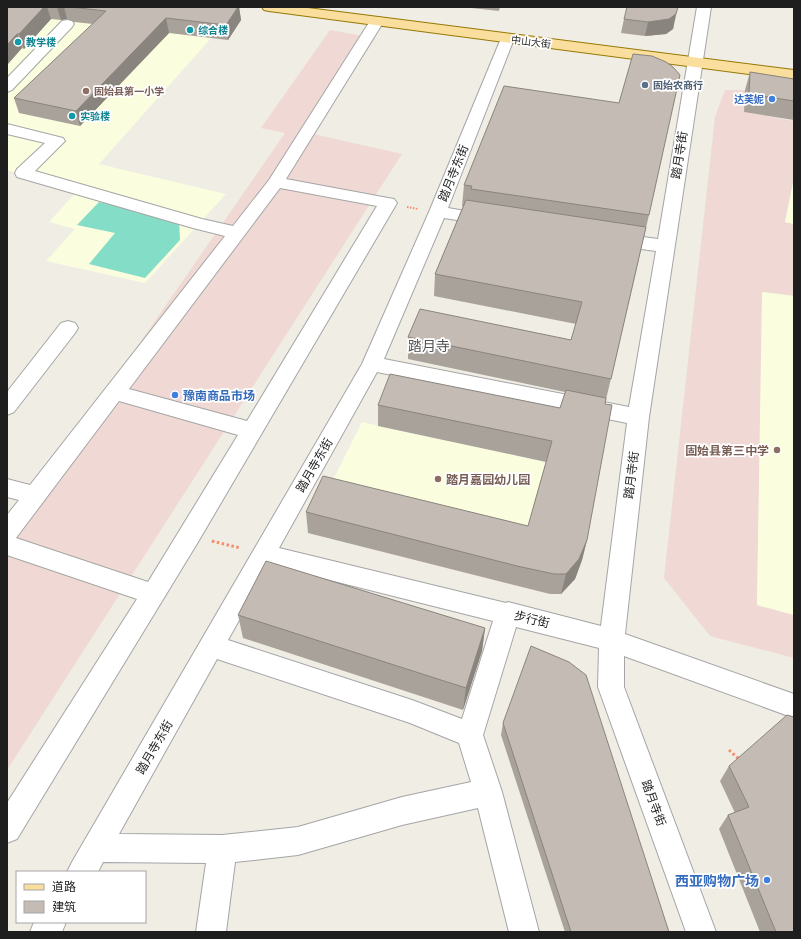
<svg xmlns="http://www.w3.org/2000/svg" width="801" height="939" font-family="'Titillium Web','Noto Sans SC',sans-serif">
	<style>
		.commercial { fill: #f0d9d4 }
		.education { fill: #fafede }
		.pitch { fill: #84ddc6 }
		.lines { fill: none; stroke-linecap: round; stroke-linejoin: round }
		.minor-casing { stroke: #a5a5a5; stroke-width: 2 }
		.major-casing { stroke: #967803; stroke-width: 2 }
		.path-far2 { stroke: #f78d6d; stroke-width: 2; stroke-dasharray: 1.5 1.5; stroke-linecap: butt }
		.path-far1 { stroke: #f78d6d; stroke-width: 2.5; stroke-dasharray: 2 2; stroke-linecap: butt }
		.path { stroke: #f78d6d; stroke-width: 3; stroke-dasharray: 2.5 2.5; stroke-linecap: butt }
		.minor { fill: #fff; fill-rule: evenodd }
		.major { fill: #fade9e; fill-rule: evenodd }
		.wall { fill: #a9a29b }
		.shaded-wall { fill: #89847e }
		.building { fill: #c4bcb4; stroke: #89847e }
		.culture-dot { fill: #0f9aa8; stroke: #fff; stroke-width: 1.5 }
		.service-dot { fill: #5c6f8a; stroke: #fff; stroke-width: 1.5 }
		.education-dot { fill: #8d6e63; stroke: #fff; stroke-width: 1.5 }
		.shop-dot { fill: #3f7fe0; stroke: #fff; stroke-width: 1.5 }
		.labels { text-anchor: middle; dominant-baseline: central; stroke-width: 3.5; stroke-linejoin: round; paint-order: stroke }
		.far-culture-label { font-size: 10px; font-weight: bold; fill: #0d838f; stroke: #fff; text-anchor: start }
		.far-street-label { font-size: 10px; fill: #1e1e1e; stroke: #fff }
		.far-service-label { font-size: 10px; font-weight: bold; fill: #4e5e75; stroke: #fff; text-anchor: start }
		.far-education-label { font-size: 10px; font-weight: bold; fill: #785e54; stroke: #fff; text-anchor: start }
		.far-shop-label { font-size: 10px; font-weight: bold; fill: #366cbe; stroke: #fff; text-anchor: end }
		.street-label { font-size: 12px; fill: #1e1e1e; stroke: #fff }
		.shop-label { font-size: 12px; font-weight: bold; fill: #366cbe; stroke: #fff; text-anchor: start }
		.education-label { font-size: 12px; font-weight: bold; fill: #785e54; stroke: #fff; text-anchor: end }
		.quarter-label { font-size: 14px; fill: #515151; stroke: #fff }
		.near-shop-label { font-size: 14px; font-weight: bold; fill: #366cbe; stroke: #fff; text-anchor: end }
	</style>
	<rect width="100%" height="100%" fill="#efede4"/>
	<path class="commercial" d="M330,30L375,38L313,134L402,154L7,770V526L119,373L285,133L261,128Z
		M725,90H745L744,112L794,121V178L785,222L794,224V296L763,292L757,605L794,615V658L710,636L664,578L715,117Z"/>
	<path class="education" d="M19,7H138L230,17L99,164L226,194L145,283L46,261L75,229L49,222L77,191L7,170V10Z
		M794,178V224L785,222Z
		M762,292L794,296V615L757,605Z
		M362,422L548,462L525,546L325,496Z"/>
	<path class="pitch" d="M99,202L179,220L180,240L145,278L89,264L115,233L77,225Z"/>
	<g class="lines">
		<g class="minor-casing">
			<path id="minor" d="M697,7H711L649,417L625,634L794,694V718L624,656V687L716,932H686L598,687L599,648L516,627L483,735L502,792L539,932H509L478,808L402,825L298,855L235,862L226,932H196L206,863L103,862L98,872H67L72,862L362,364L429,212L502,36L507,35L512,36L514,39L448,208L489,215L495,216L498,220L495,224L489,225L444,218L384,359L629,407L656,251L612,245L606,243L603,239L606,235L612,233L658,239ZM377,372L627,423L601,626L508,602L506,603L279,548ZM270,565L493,621L462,719L412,700L228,640ZM217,659L410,723L459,743L471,782L402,797L298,827L222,835L119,834Z
				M377,17L382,18L384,21L286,179L388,198L394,199L397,203L198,542L17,839L7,843V803L137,599L7,555V515L19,500L7,497V479L30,485L225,236L193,228L17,177L15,173L17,169L45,143L7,134V124L63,138L65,141L35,171L202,219L233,226L269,180L370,21L372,18ZM280,188L377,206L247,421L129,389ZM119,401L238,435L148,582L16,538Z
				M67,20L72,21L74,24L72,27L12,90L7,92V78L62,21Z
				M68,321L75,323L78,328L75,333L14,412L7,415V392L61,323Z
				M34,922H66L62,932H30Z"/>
		</g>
		<g class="major-casing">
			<path id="major" d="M262,7H300L794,70V80L269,11L264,10Z"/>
		</g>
		<path class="path-far2" d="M407,207L418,209"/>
		<path class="path-far1" d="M212,541L214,542"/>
		<path class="path" d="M212,541L240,548
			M729,750L740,760"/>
		<use href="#minor" class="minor"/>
		<use href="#major" class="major"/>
	</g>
	<path class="wall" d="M7,7H239L241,20L228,40L169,33L80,126L19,113L14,98L93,24L74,22L67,19L61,20L51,19L24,49L22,48L7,65Z
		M462,7H500L499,11Z
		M624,19L674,25L673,29L666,34L645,36L621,33Z
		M750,72L794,79V120L744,112L745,90Z
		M464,185L649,215L605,404L587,540L582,560L575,579L561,594H550L514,585L308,533L306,512L528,526L546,462L378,426V405L560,408L565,392L408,359V337L571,340L576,324L434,296L435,274L463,206H462Z
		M238,615L485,628L482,651L463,710L243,638Z
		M794,717V932H760L719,829L728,815L735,813L720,781L729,766Z
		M503,723L669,932H565L501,735Z"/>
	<path class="shaded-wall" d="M44,7H47L51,19L24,49L19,34Z
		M57,7H64L67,19L61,20Z
		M238,7H239L241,20L228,40L226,25Z
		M677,11L673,29L666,34L645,36L648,22Z
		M166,18L169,33L80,126L76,111Z
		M17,34L22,48L7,65V45Z
		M587,540L582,560L575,579L561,594L566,574Z
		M485,628L482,651L463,710L466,688Z"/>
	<path class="building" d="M7,7H44L19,34H17L7,45Z
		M70,7H238L226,25L166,18L76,111L14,98L106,11Z
		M627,7H678L676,14L669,19L648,22L624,19Z
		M633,54L652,56L666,62L673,67L680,75L649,215L471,189L472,186L464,185L504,86L619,103Z
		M750,72L794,79V101L749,94Z
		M466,200L646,227L611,379L408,337L420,309L571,340L582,302L435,274Z
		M390,374L560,408L566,390L606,398L605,404L612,405L587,540L579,559L566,574H554L517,566L306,512L323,476L528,526L552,441L378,405Z
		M266,561L485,628L466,688L238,615Z
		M531,646L569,662L586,675L669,932H571L503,723Z
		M787,715L794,717V932H776L728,815L749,807L729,766Z"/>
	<g class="culture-dot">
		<circle cx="190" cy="30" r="4"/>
		<circle cx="18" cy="42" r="4"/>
		<circle cx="72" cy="116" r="4"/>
	</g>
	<circle class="service-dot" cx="645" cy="85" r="4"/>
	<g class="education-dot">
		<circle cx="86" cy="91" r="4"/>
		<circle cx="777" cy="450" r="4"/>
		<circle cx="438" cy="479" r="4"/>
	</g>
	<g class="shop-dot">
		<circle cx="772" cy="99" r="4"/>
		<circle cx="175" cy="395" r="4"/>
		<circle cx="767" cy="880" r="4"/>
	</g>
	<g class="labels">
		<g class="far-culture-label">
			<text x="198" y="30">综合楼</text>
			<text x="26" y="42">教学楼</text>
			<text x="80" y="116">实验楼</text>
		</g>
		<g class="far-street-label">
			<text transform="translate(531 42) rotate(7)">中山大街</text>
		</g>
		<g class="far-service-label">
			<text x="653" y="85">固始农商行</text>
		</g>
		<g class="far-education-label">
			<text x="94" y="91">固始县第一小学</text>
		</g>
		<g class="far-shop-label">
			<text x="764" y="99">达芙妮</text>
		</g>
		<g class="street-label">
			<text transform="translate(679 155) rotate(-81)">踏月寺街</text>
			<text transform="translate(453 173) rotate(-68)">踏月寺东街</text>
			<text transform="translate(314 465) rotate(-60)">踏月寺东街</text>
			<text transform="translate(631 475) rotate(-83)">踏月寺街</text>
			<text transform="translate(532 619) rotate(14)">步行街</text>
			<text transform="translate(154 747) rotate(-60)">踏月寺东街</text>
			<text transform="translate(654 803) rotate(70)">踏月寺街</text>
		</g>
		<g class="shop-label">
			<text x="183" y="395">豫南商品市场</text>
		</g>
		<g class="education-label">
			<text x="769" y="450">固始县第三中学</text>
			<text x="446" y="479" text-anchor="start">踏月嘉园幼儿园</text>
		</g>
		<g class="quarter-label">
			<text x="429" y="345">踏月寺</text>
		</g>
		<g class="near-shop-label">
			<text x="759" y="880">西亚购物广场</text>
		</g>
	</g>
	<rect width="801" height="939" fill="none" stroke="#1e1e1e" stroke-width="16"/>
	<rect x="16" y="871" width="130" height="52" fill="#ffffff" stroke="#a5a5a5"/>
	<rect x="24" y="884" width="20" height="6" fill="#fade9e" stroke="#a5a5a5"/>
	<text x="52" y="891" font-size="12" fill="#1e1e1e">道路</text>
	<rect x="24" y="901" width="20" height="12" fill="#c4bcb4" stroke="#a5a5a5"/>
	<text x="52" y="911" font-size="12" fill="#1e1e1e">建筑</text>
</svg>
